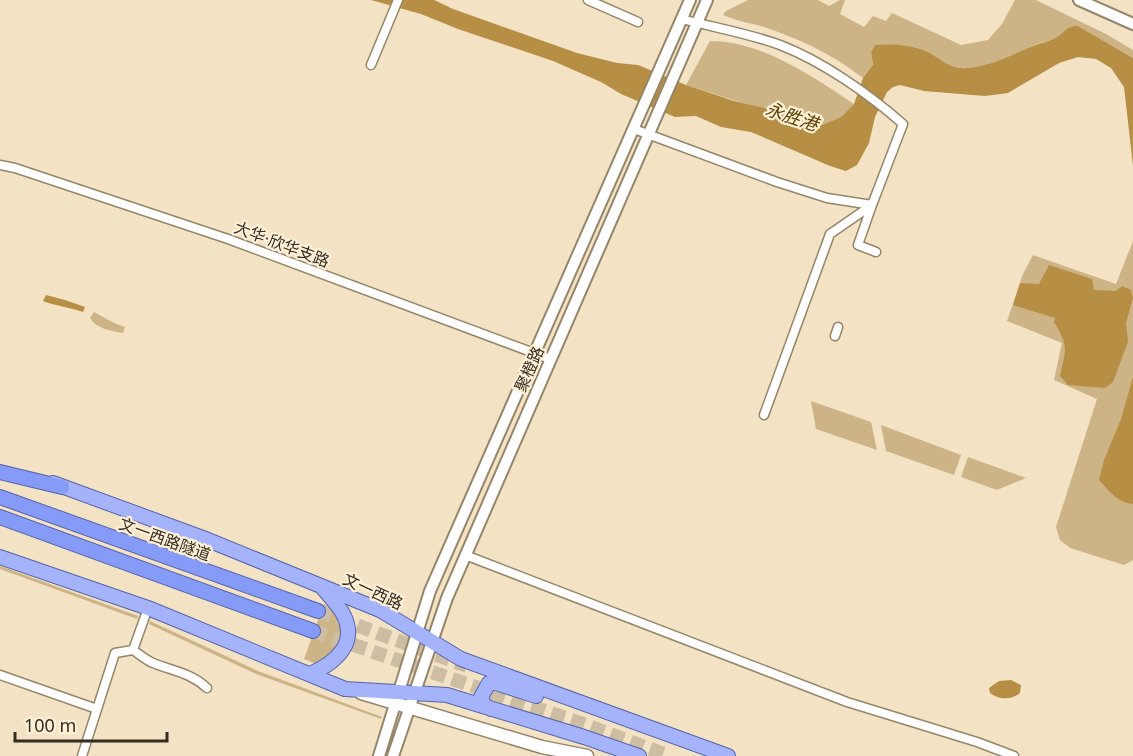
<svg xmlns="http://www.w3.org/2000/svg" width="1133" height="756" font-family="'Noto Sans','Noto Sans SC',sans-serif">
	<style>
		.green { fill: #cdb487 }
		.water { fill: #b68f44 }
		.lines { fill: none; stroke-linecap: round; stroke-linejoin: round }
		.trunk-tunnel { stroke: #cdbea3; stroke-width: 14; stroke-dasharray: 14 7; stroke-linecap: butt }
		.minor-casing { stroke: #958569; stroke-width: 11 }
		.tertiary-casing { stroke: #958569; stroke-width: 14 }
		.secondary-casing { stroke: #958569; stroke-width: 15 }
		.primary-casing { stroke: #5563ab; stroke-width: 16 }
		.trunk-casing { stroke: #5563ab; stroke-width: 16 }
		.minor { stroke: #fff; stroke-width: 8 }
		.tertiary { stroke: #fff; stroke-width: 10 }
		.secondary { stroke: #fff; stroke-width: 12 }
		.primary { stroke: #a4b3fa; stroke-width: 14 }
		.trunk { stroke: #869af8; stroke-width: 14 }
		.labels { text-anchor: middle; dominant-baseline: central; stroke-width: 4.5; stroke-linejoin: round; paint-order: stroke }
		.street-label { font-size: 16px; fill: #332d21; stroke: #fef0d7 }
		.water-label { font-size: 18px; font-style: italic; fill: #5e4304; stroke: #fef0d7 }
	</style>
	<rect width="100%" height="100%" fill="#f4e2c4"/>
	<path class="green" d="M748,0H818L829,6L840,0H845L840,14L864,27L873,16L886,21L892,13L961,45L988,40L1002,24L1015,0H1036L1108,35L1133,50V58L1078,26C1063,27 1066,33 1055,38C1049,41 1043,42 1037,44C1015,54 993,66 967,68C952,70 942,60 930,53C914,45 892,43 875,45L871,52L873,63L863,78C832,54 800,39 764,27C750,23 736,21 723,15L726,11Z
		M710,41C762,41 812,76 854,104L841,117L822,125L796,120L686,85Z
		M1133,241V560L1124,565L1070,548L1060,540L1056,527L1097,399L1054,380L1062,343L1007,321L1023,274L1033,255L1116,284Z
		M94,312L114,323L125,327L123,333C111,331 97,329 90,318Z
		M811,401L871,422L877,450L816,429Z
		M881,425L961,455L954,475L886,451Z
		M968,457L1026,478L997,490L961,477Z
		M0,566L138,616L137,619L0,569Z
		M324,604C345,619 345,629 337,652L316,664L304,659Z
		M150,621L258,671L382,717L381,719L256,674L149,624Z"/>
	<path class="water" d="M371,0H434L453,9L577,53L617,63L638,65L686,85L734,101L764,108L796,120L822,125L841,117L854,104L863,78L873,64L871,52L875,45C892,43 914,45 930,53C942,60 952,70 967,68C991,66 1011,55 1033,46C1040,43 1048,42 1055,38C1065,33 1066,25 1078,26L1133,58V166L1124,87L1111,68L1096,59L1078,57L1059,63L1008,93L985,96L924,91L900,85L893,87L887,92L875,117L869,143L857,165L846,171L830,166L751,132L721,127L696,116L675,117L621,94L601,82L553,61L458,29L421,14Z
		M1049,265L1092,279L1094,290L1116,291L1122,286L1131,290L1133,298L1126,323L1128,342L1113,382L1105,388L1068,385L1060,376C1066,348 1069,347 1054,322L1055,318L1013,305L1020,283L1039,284Z
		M46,295L65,300L85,307L83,312C69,307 56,306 43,301Z
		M1133,377V504C1118,503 1108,490 1099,480L1104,460L1121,419Z
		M1011,680L1021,685L1020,693C1011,700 999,700 990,693L989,688L999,681Z"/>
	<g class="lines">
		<path class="trunk-tunnel" d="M318,611L467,666
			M313,631L586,725L669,756"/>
		<g class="minor-casing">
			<path id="minor" d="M588,0L638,22
				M682,19C712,27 751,34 780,45C822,61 869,94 903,124L872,205L830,234L764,415
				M371,65L398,0
				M634,129L777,182L827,198L872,205L858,245L876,252
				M0,165L15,168L228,239L550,359
				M835,336L838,327
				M465,555L847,702L977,742L1014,756
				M148,608L133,650C139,654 146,660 153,663C173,671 191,673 207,688
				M0,675L97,709
				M82,756L115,653L133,650"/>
		</g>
		<g class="tertiary-casing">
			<path id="tertiary" d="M1079,0L1133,24
				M379,756L430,591L690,0
				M393,756L447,598L707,0"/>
		</g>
		<g class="secondary-casing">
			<path id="secondary" d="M361,693L542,747L587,756"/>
		</g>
		<g class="primary-casing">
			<path id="primary" d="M53,483L203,538L380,610L461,659L728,756
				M0,557L148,608L345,689L447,695L584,737L639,756
				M310,674C335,663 360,643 342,612C336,603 328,594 321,586
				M491,709L484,705L481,697L489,683H496L536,696"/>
		</g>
		<g class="trunk-casing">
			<path id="trunk" d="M0,472L62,487
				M0,497L318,611
				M0,517L313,631"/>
		</g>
		<use href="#minor" class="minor"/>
		<use href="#tertiary" class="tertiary"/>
		<use href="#secondary" class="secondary"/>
		<use href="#primary" class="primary"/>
		<use href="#trunk" class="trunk"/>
	</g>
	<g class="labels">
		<g class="street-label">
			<text transform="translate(282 244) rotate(21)">大华·欣华支路</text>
			<text transform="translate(529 369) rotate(-66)">聚橙路</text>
			<text transform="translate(165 539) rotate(20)">文一西路隧道</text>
			<text transform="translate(373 591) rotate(25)">文一西路</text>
		</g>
		<g class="water-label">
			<text transform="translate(792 116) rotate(18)">永胜港</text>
		</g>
	</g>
	<path d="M15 732v9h152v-9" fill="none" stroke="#332d21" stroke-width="3"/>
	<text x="24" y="732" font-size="18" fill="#332d21" stroke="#fef0d7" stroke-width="4.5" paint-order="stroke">100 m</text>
</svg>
